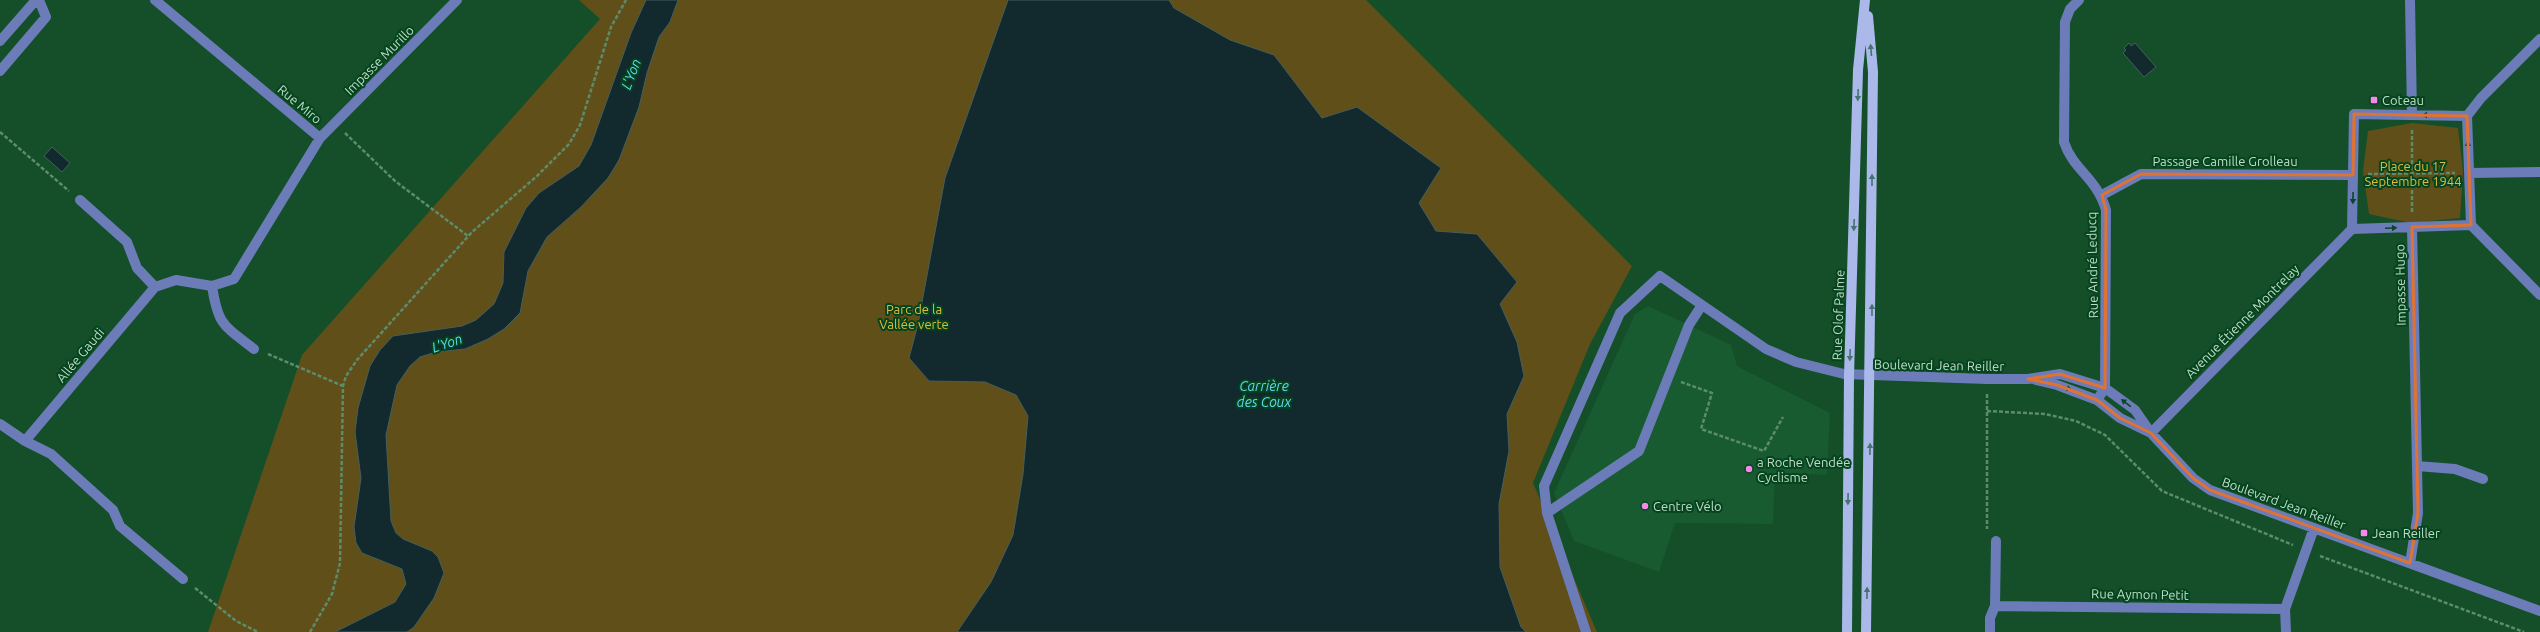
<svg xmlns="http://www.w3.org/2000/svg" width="2540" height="632" font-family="Ubuntu,sans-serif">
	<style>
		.built { fill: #185b30 }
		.green { fill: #604f19 }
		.water { fill: #12292e; stroke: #465f5c }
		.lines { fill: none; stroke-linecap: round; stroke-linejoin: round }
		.path { stroke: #5d8c6c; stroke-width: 2.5; stroke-dasharray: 4 2; stroke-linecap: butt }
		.minor { stroke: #6b7cb8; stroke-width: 10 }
		.major { stroke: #aab9ea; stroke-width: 10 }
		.oneway { fill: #467370 }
		.oneway2 { fill: #094727 }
		.marked { fill: none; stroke: #e07331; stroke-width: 3; stroke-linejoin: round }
		.poi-dot { fill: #f788eb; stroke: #04441f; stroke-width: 1.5 }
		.labels { text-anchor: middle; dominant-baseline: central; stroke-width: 4; stroke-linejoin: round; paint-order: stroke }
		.street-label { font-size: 13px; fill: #c0ddc6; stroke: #04441f }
		.poi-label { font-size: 13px; fill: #c0ddc6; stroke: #04441f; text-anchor: start }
		.park-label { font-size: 13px; fill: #e2bb3d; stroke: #04441f }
		.water-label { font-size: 14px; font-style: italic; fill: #61d5eb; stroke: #04441f }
	</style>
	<rect width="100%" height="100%" fill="#144f29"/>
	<path class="built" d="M1648,306L1731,345L1737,366L1830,413L1827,475L1775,473L1773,524L1675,523L1659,572L1574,541L1554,493L1635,314Z"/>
	<path class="green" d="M579,0H1366L1632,266L1590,344L1533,483L1597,632H208L302,355L600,19Z
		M2412,123L2458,128L2463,172L2460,218L2411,223L2369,214L2363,171L2368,131Z"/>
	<path class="water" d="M646,0H678L670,22L659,37L647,73L639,107L619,160L608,178L581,207L547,237L528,271L520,313L504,329L488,339L465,349L436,352L420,357L410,366L397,385L386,435L391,521L396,533L403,539L432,551L438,557L444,573L434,598L414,627L407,632H335L395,602L406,584L402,569L362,553L356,543L354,527L361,478L355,432L358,408L370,366L380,350L393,336L462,326L476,320L494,304L503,283L504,252L526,208L539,193L579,166L591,145L631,33Z
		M1008,0H1169L1174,8L1230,40L1274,55L1322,118L1357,107L1441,168L1419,203L1436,231L1477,234L1517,282L1500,304L1517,342L1524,376L1507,414L1509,451L1499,504L1500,567L1521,627L1526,632H957L991,582L1013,535L1023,474L1028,416L1016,395L985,382L929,381L909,358L918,324L945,178Z
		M2129,43L2131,46L2135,43L2156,67L2144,77L2123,53L2126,50L2124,48Z
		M52,147L70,163L62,172L44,156Z"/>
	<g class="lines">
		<path class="path" d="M0,132L69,191
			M345,133L395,181L468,236
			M2368,174L2455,173
			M2412,212V129
			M268,354L343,386
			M1681,382L1712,393L1701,429L1764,451L1783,417
			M1987,394V529
			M1987,411L2045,414L2076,421L2105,435L2162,491L2293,545
			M2320,556L2524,632
			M195,588L236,621L258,632
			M310,632L332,594L340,563L343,386L346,376L357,360L472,232L537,176L569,144L580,125L611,27L626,0"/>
		<path class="minor" d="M155,0L320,138L234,279L212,286
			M2079,0L2070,9L2065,22L2064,142C2073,170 2097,178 2106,210L2105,388L2097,400
			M2410,0L2412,115
			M0,41L36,0
			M0,71L46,17L39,0
			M2467,116L2481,98L2540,39
			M320,138L457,0
			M2469,173L2540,172
			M2102,195L2141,174L2353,175
			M80,200L127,242L137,268L155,287L176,280L212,286C218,325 223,325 254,349
			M2471,225L2540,295
			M2352,229L2471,225L2467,116
			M2352,229L2354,114L2467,116
			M2036,380L2057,385L2097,400L2120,418L2149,432
			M0,424L25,441L51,454L113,510L120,526L183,579
			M2151,433L2352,229
			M25,441L155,287
			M2417,466L2455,469L2483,479
			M1547,513L1639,451L1689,325L1702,305
			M2410,563L2418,513L2412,227
			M1995,606L2285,609
			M1586,632L1547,513L1544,486L1620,313L1660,276L1766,349L1796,362L1844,374L1987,379H2028L2060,374L2105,388L2135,410L2151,433L2193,478L2210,490L2540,611
			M1990,632V618L1995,606L1996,541
			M2286,632L2285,609L2314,528"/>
		<path class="major" d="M1847,632L1849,376L1858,70L1865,0
			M1866,632L1873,72L1868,16"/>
	</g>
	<defs><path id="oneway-solid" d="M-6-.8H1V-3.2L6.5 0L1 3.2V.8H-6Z"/></defs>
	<g class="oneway">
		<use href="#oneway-solid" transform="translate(1871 50) rotate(-95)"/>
		<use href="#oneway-solid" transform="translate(1858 95) rotate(92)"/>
		<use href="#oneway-solid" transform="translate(1872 180) rotate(-90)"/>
		<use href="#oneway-solid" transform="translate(1854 225) rotate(92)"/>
		<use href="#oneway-solid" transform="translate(1872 310) rotate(-90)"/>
		<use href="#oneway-solid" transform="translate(1850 355) rotate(92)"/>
		<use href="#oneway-solid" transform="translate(1870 449) rotate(-89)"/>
		<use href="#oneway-solid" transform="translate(1848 499) rotate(91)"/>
		<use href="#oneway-solid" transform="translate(1867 593) rotate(-89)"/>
	</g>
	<g class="oneway2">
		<use href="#oneway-solid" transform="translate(2428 115) rotate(-179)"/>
		<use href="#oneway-solid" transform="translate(2468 147) rotate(-92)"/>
		<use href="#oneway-solid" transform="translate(2353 198) rotate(91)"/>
		<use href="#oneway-solid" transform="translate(2391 228) rotate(-2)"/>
		<use href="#oneway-solid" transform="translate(2066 388) rotate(21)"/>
		<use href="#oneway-solid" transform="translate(2126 403) rotate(-143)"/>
	</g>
	<path class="marked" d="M2354,114L2467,116L2471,225L2412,227L2418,513L2410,563L2210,490L2193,478L2151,433L2120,418L2097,400L2057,385L2028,379L2060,374L2105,388L2106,210L2102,195L2141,174L2353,175Z"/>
	<g class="poi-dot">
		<rect x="2370" y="96" width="8" height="8" rx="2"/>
		<circle cx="1749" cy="469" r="4"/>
		<circle cx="1645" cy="506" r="4"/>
		<rect x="2360" y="529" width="8" height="8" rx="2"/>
	</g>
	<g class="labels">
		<g class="street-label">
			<text transform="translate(379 60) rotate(-45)">Impasse Murillo</text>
			<text transform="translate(300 104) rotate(40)">Rue Miro</text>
			<text x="2225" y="161">Passage Camille Grolleau</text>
			<text transform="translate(2092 265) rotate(-91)">Rue André Leducq</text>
			<text transform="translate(2400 285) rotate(-91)">Impasse Hugo</text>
			<text transform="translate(1838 315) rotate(-88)">Rue Olof Palme</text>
			<text transform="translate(2242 321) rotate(-45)">Avenue Étienne Montrelay</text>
			<text transform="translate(80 355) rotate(-50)">Allée Gaudi</text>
			<text transform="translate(1939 365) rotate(1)">Boulevard Jean Reiller</text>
			<text transform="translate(2284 503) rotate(20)">Boulevard Jean Reiller</text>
			<text transform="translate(2140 594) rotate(1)">Rue Aymon Petit</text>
		</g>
		<g class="poi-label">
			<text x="2382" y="100">Coteau</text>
			<text x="1757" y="462">a Roche Vendée<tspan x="1757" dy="15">Cyclisme</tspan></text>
			<text x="1653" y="506">Centre Vélo</text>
			<text x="2372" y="533">Jean Reiller</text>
		</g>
		<g class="park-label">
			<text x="2413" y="166">Place du 17<tspan x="2413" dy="15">Septembre 1944</tspan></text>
			<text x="914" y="309">Parc de la<tspan x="914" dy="15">Vallée verte</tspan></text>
		</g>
		<g class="water-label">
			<text transform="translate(631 74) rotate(-69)">L'Yon</text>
			<text transform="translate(447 343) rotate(-19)">L'Yon</text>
			<text x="1264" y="386">Carrière<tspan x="1264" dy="16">des Coux</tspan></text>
		</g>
	</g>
</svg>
